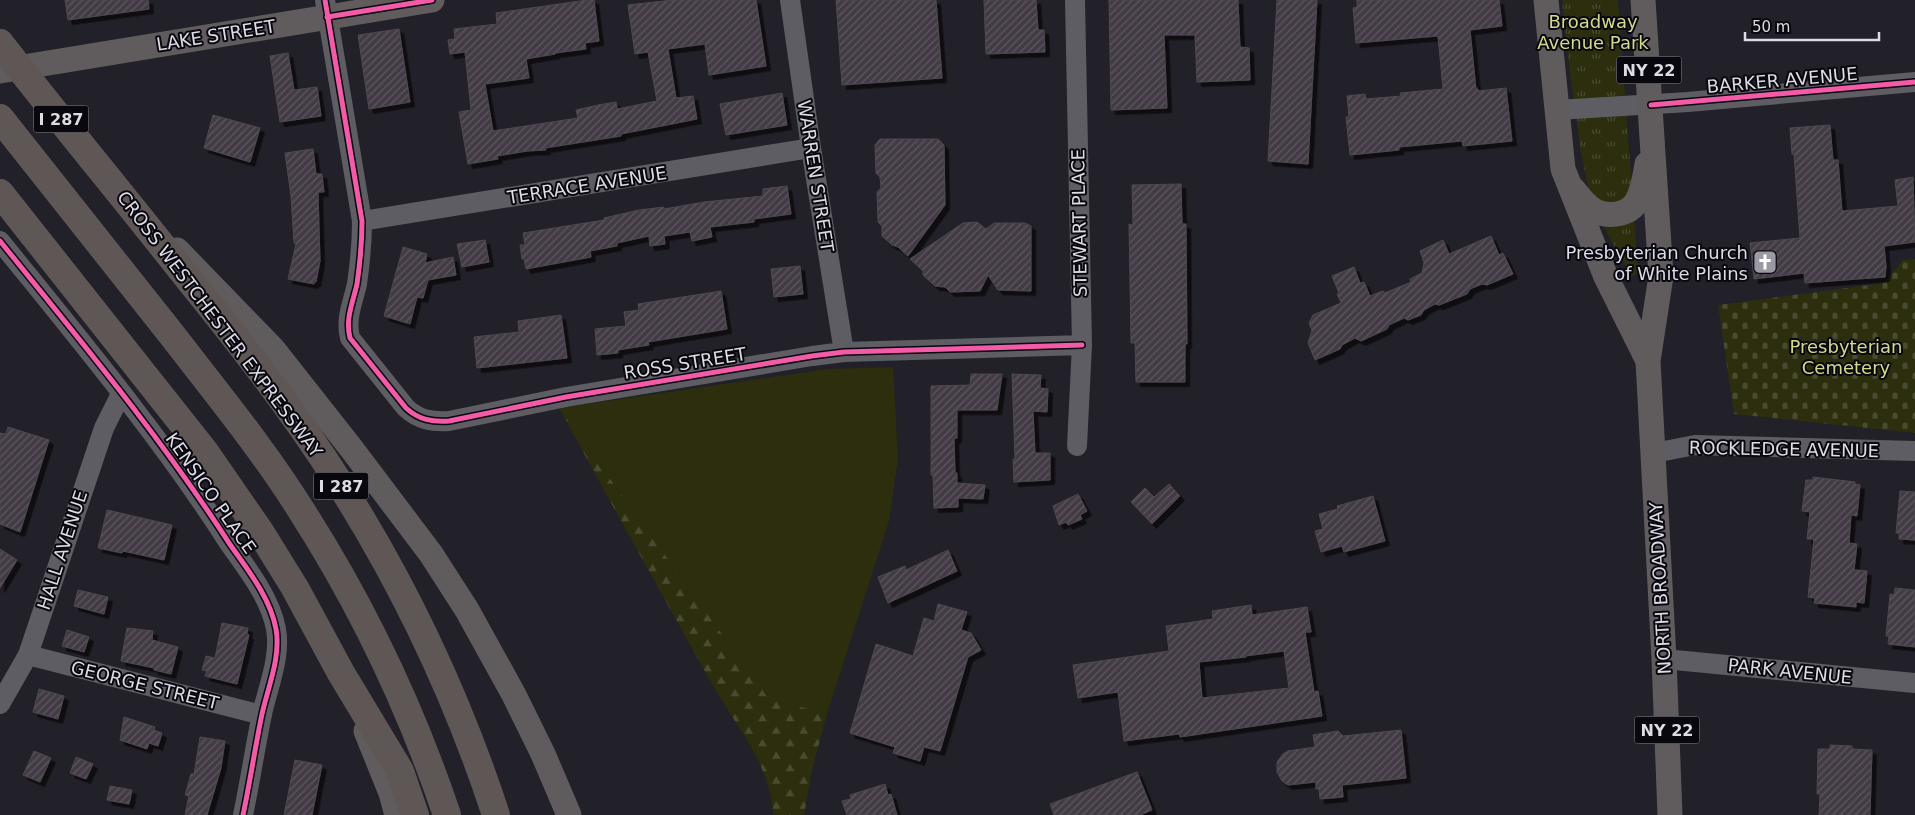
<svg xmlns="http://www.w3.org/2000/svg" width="1915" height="815" font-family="'DejaVu Sans',sans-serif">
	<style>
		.grass { fill: #2c2e0e }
		.forest { fill: url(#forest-firs) }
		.cemetery { fill: url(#cemetery-stones) }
		.park { fill: url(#park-tufts) }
		.building { fill: url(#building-hatch); stroke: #4d4950; fill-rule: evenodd; filter: url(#shadow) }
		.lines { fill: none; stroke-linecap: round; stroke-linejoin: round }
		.minor { stroke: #5e5d64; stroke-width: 20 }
		.major { stroke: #605c5d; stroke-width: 25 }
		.highway { stroke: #5e5756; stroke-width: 28 }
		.cycleway-casing { stroke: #09080e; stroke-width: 8 }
		.cycleway { stroke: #f35aa7; stroke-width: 5 }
		.labels { text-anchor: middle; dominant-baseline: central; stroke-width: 4; stroke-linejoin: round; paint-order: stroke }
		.shield { fill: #09080e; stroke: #9d9ca5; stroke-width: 1 }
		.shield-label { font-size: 16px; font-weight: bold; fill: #dcdbe6 }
		.park-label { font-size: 18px; fill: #d2db8d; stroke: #09080e }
		.street-label { font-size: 18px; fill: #dcdbe6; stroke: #09080e }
		.poi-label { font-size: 18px; fill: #dcdbe6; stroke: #09080e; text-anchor: end }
	</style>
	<defs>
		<pattern id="forest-firs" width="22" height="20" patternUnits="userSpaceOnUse" patternTransform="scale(1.25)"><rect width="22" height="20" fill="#2c2e0e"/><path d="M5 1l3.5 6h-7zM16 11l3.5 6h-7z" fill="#4a4c31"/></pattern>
		<pattern id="cemetery-stones" width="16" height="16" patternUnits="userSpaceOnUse" patternTransform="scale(1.25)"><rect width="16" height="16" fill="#2c2e0e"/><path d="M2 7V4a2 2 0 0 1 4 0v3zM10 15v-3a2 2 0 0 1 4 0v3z" fill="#4a4c31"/></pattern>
		<pattern id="park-tufts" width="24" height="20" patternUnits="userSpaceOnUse" patternTransform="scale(1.25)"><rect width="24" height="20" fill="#2c2e0e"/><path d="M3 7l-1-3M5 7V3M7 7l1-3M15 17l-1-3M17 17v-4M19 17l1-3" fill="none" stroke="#4a4c31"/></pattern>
		<pattern id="building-hatch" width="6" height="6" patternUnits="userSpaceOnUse" patternTransform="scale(1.25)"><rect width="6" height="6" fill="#423b45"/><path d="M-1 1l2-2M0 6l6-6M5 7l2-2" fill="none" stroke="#5d5760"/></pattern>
		<filter id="shadow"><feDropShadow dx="4.5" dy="4.5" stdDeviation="0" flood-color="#0009"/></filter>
	</defs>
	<rect width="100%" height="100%" fill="#222028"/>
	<path class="grass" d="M893,367L898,458L889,521L827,714L768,699L559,408L828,369Z"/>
	<path class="forest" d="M559,408L768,698L827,714L812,770L804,815H773C771,763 732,721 708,677C658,587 608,498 559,408Z"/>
	<path class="cemetery" d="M1915,259V433L1734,414L1718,305L1884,283L1903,260Z"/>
	<path class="park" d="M1562,0H1618L1638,272L1634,276L1630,273L1606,231L1590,195L1581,153L1570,73Z"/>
	<path class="building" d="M65,0H148L149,9L68,20Z
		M587,0H594L599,41L585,43L586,49L555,53V54L526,59L529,78L485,84L493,131L578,118L576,110L598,105L616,102L617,109L657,101L648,52L635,54L628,5L673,0H756L766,66L709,75L705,44L668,49L676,98L693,96L697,119L621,134V136L545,148L546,150L527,151L497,156L498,159L468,164L459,112L471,110L465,52L450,54L448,40L455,39L454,29L497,24L496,13Z
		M836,0H936L942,78L842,85Z
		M984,0H1036L1038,30H1044L1045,52L986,54Z
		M1109,0H1238L1240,47L1249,48L1250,80L1197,82L1195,35H1164L1167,108L1111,110Z
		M1277,0H1317L1308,164L1268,161Z
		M1357,0H1499L1502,26L1470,30L1476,89H1478V91L1506,88L1512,141L1463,146L1462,141L1399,147V150L1350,155L1346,117H1349L1347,96L1365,94L1366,99L1401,96L1400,93L1443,89L1438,36L1356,43L1353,8L1357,7Z
		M399,29L410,102L369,109L358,35Z
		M288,53L294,90L317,87L321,116L280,122L270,56Z
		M782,93L787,125L726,135L720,104Z
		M213,115L260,128L250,162L204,148Z
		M1830,125L1833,160H1838L1842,211L1898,206L1895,180L1913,177L1915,242L1884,246L1886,266L1885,277L1805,283L1804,273L1754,279L1750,243L1800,238L1794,154H1792L1790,128Z
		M880,139H938L944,145L945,205L908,256L898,247L892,245L882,236V226L878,222L877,192L881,188L880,177L876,173L875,145Z
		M313,149L316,174H322L324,192H318L320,261L316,282L314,281V284L288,279L296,244L294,243L291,196L285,153Z
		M1181,184L1182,224H1186L1187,344H1185V382H1136L1135,343H1131L1129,224L1133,225L1132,185Z
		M787,186L791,214L754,219V222L710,227L712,237L692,241L690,232L664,236L665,244L650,246L649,236L617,243V246L590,251L591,257L526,269L524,259H522L520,245H525L523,233L604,220V218L639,210L664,207V209L704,202L763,196V189Z
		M977,222L986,229L994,223H1025L1031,226V291L998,290L988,275L980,291L950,292L945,287L935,286L923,275V271L910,259L963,223Z
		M1491,236L1499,255L1503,253L1513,274L1487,285L1482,284L1470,289L1467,294L1439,305L1435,304L1424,310L1421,315L1408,320L1404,318L1389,325L1387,329L1361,341L1355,338L1342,345L1340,349L1315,360L1308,343L1312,330L1309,323L1313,315L1341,303L1337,294L1339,293L1332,276L1354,267L1360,283L1364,282L1370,296L1383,291L1385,293L1411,282L1410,279L1422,273L1424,262L1420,251L1443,240L1449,254Z
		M485,240L489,262L462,267L457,244Z
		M403,247L427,254L425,263L453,257L456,275L428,280L423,298L417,297L410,324L384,316Z
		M800,266L803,294L774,297L771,269Z
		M721,291L727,329L648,342L649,345L618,350V353L597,355L595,329L626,326L624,312L639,310L638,304Z
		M561,315L567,358L477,368L474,337L519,332L518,321Z
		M971,374H1002L997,410H957V438L954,439L955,473H957V483L985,485L983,499L958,498V507L934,508L933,475H931V386L970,385Z
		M1012,374L1041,375L1040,388L1048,389L1047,412L1033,411L1035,453H1050V480L1014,482L1013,459H1015Z
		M8,427L49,440L20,532L0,524V433L6,434Z
		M1813,477L1855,482V484L1860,485L1857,516L1851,515L1849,543L1857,544L1854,570L1867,571L1864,603L1856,602V607L1814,603L1815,598L1808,597L1814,539H1807L1810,512L1802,511L1806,480H1813Z
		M1169,484L1180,496L1152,524L1131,502L1145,488L1154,497Z
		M1900,491L1915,492V540L1899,539V533H1896Z
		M1078,494L1087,511L1080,515L1082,519L1068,525L1066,522L1059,525L1053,506Z
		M1373,496L1385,541L1344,552L1342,546L1321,552L1315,531L1323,529L1319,514L1338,509L1337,506Z
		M107,510L172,525L164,560L123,551L122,553L98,548Z
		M0,549L17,560L0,588Z
		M948,550L957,571L888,603L878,577L905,566L906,570Z
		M1895,588L1915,590V647L1888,644L1889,636H1886L1890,594L1894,595Z
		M78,590L108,597L104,614L74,606Z
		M938,604L967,612L961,630L971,633L981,650L968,657L940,751L924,747L920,761L893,753L895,747L850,733L876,644L913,656L924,618L934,621Z
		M1251,605L1252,615L1307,607L1311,632H1305L1314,692L1318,691L1322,716L1180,737L1179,734L1124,741L1118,692L1078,698L1073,665L1169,651L1166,626L1213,619L1212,611ZM1284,651L1289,688L1202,698L1199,662L1246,657L1245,656Z
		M222,623L248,628L247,634L249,635L237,684L205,676L207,671L202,670L206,656L215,658Z
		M127,628L153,631L152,640L178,647L171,674L154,670V668L121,661Z
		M67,630L89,637L84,652L62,646Z
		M39,689L64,696L58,719L33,712Z
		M124,717L155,727L154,730L162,733L158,746L149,743L147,749L120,740Z
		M1401,730L1406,778L1342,785L1343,797L1320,799L1319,789H1316V782L1288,785L1282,781L1277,772V762L1283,754L1288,751L1315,747L1313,735L1338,731L1343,736Z
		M200,737L225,741L221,768L207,815H185L189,796L185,795L191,774H194Z
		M1830,745L1852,746V749L1872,750L1870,815H1819L1820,794H1817L1818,749H1830Z
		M34,751L51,758L40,782L23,775Z
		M76,757L93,764L86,779L70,773Z
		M295,760L322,765L312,815H284Z
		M1137,772L1152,810L1140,815H1054L1050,804Z
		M885,784L888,795L891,794L897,815H847L842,801L851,799L850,795Z
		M110,786L132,790L129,804L107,800Z"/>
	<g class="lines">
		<path class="minor" d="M325,0L362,221C362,242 360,263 357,284C353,302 345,319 350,338L406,408C419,420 432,422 449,421L566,397L812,356L844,352L1082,345
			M790,0L811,148L844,352
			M1075,0L1082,345L1077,446
			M1557,110L1688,102L1915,82
			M362,221L811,148
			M0,241C79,339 161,437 229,543C247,569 270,597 276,629C281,657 268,687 262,714C255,748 250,782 243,815
			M1654,453L1695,445L1915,451
			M28,655L262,715
			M1664,659L1915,683
			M0,704L28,655L104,428L121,394"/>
		<path class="major" d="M1546,0L1563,169L1606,277L1648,361
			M1643,0L1661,276L1648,361L1664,659L1670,815
			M0,71L432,0
			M1573,189C1578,195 1584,204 1592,209C1605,218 1629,216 1637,201C1643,190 1645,176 1647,164
			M177,250L273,349L351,448L431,554L467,610L514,695L543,754L569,815
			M366,731L391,793L397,815"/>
		<path class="highway" d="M0,43C60,120 122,195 183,272C238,340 293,410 340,484C406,588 458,699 496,815
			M0,118C57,190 115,262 172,335C216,392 262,448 301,510C362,605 411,708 447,815
			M0,193L205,452L261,533L295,588L341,673L400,771L415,815"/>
		<g class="cycleway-casing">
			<path id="cycleway" d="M325,0L362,221C362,242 360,263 357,284C353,302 345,319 350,338L406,408C419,420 432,422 449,421L566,397L812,356L844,352L1082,345
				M327,17L432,0
				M1651,105L1915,82
				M0,241C79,339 161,437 229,543C247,569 270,597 276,629C281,657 268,687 262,714C255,748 250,782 243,815"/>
		</g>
		<use href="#cycleway" class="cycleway"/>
	</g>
	<defs>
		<g id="church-square" transform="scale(1.25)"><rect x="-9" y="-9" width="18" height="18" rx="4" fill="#9b9aa4" stroke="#09080e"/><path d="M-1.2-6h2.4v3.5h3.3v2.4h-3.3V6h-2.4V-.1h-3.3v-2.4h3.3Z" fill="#fff"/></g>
	</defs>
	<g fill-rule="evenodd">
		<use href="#church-square" x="1765" y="262"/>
	</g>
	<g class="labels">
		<g class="shield">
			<rect x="1616.5" y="56.5" width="65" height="27" rx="4"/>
			<rect x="33.5" y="105.5" width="55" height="27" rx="4"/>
			<rect x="313.5" y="472.5" width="55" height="27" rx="4"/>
			<rect x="1634.5" y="716.5" width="65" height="27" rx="4"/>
		</g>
		<g class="shield-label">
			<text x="1649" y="70">NY 22</text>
			<text x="61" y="119">I 287</text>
			<text x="341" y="486">I 287</text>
			<text x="1667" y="730">NY 22</text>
		</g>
		<g class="park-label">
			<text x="1593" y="21">Broadway<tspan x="1593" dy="21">Avenue Park</tspan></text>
			<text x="1846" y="346">Presbyterian<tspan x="1846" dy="21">Cemetery</tspan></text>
		</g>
		<g class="street-label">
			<text transform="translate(216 35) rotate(-9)">LAKE STREET</text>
			<text transform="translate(1782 80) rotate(-5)">BARKER AVENUE</text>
			<text transform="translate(816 176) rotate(81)">WARREN STREET</text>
			<text transform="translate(587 185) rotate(-9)">TERRACE AVENUE</text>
			<text transform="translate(1079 223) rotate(-91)">STEWART PLACE</text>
			<text transform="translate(220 324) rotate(53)">CROSS WESTCHESTER EXPRESSWAY</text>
			<text transform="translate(685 363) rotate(-9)">ROSS STREET</text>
			<text transform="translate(1784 449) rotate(1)">ROCKLEDGE AVENUE</text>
			<text transform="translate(211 493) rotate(55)">KENSICO PLACE</text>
			<text transform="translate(62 550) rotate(-72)">HALL AVENUE</text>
			<text transform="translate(1660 588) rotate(-93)">NORTH BROADWAY</text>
			<text transform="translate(1790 671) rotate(6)">PARK AVENUE</text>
			<text transform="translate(145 685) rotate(14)">GEORGE STREET</text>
		</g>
		<g class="poi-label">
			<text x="1748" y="252">Presbyterian Church<tspan x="1748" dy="21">of White Plains</tspan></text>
		</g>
	</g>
	<path d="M1745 32v8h134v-8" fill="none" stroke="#dcdbe6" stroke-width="2.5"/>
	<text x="1752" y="32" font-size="15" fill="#dcdbe6" stroke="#09080e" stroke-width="4" paint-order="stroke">50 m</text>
</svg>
